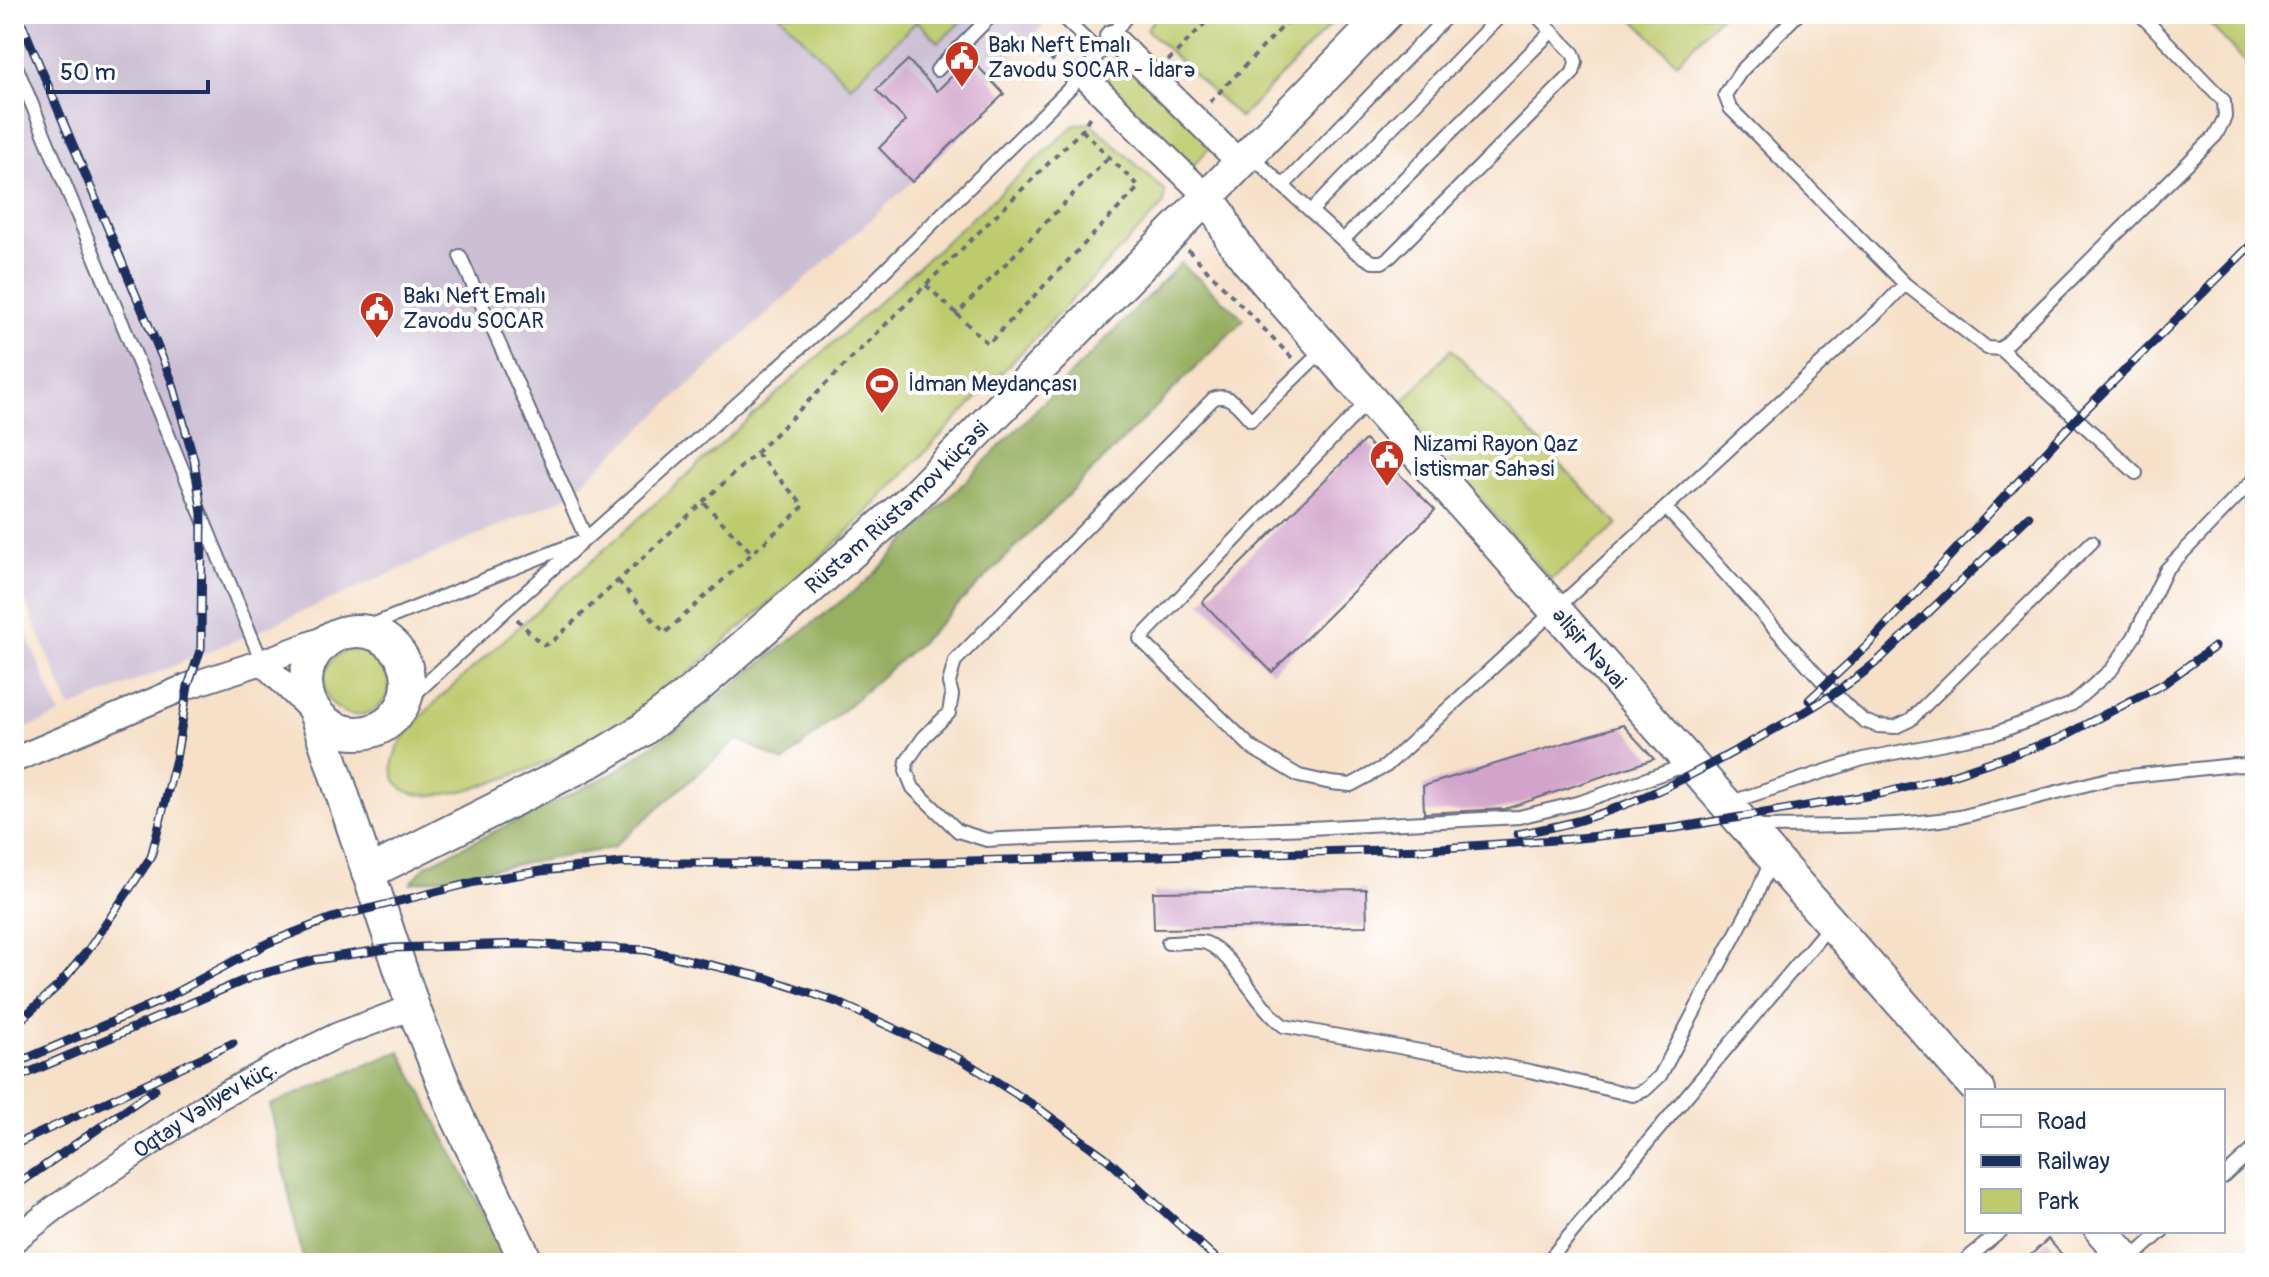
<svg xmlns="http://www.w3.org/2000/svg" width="2269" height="1277" font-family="Pangolin,sans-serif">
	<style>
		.industrial { fill: #ccbfd4 }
		.green { fill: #becb6d; stroke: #6c7d66; stroke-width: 2 }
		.forest { fill: #96af60; stroke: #586f5f; stroke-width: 2 }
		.building { fill: #d2a4cb }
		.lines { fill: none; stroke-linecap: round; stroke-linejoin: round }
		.service-casing { stroke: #686d83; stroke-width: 16 }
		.minor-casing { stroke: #686d83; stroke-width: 28 }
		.tertiary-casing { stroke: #686d83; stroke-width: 36 }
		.path { stroke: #686d83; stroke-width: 4; stroke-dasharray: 6 6; stroke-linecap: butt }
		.service { stroke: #fff; stroke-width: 12 }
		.minor { stroke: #fff; stroke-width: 24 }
		.tertiary { stroke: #fff; stroke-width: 32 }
		.rail-casing { stroke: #1b2f5e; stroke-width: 9 }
		.rail { stroke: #fff; stroke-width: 6; stroke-dasharray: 18; stroke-linecap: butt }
		.labels { text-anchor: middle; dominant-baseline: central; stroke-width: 8; stroke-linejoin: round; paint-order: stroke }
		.poi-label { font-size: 22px; fill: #1b2f5e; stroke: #fff; text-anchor: start }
		.street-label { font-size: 22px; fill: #1b2f5e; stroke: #fff }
	</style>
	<rect width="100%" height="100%" fill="#fff"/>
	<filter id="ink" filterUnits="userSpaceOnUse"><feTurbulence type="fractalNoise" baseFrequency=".0125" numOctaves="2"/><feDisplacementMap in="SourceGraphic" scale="16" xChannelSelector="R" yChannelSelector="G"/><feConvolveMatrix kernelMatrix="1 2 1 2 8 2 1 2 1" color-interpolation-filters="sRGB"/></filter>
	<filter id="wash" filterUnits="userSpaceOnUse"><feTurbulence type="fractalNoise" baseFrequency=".006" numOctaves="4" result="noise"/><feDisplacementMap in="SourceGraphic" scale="32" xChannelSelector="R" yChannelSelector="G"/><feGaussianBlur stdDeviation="1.8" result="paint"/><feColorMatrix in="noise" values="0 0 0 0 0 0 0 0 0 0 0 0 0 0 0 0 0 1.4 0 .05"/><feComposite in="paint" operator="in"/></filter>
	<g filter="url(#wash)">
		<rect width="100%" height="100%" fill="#f6e0c7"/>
		<path class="industrial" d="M14,14H1054L990,79L1004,94L912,182L566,497L251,634L70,708L14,574Z
			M14,604L60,715L14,733Z"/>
		<path class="green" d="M779,14H969L939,42L917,21L850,86Z
			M1160,14H1341L1240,118L1146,29Z
			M1628,14H1722L1677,63Z
			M2200,14H2255V72Z
			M1122,58L1212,145L1192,167L1103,79Z
			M1091,123L1165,191L1164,204L845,535C799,578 751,619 703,660C679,681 654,705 627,722C595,741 413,834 394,777C384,749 424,714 441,697L1076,124Z
			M1451,349L1618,525L1551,580L1400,406Z
			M324 682a33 33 0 1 1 66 0a33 33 0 1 1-66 0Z"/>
		<path class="forest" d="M1181,263L1244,319L922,641L784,762L738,739L612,848L411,883L426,865L612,774L680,726L866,582Z
			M400,1051L509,1263H304L270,1105Z"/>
		<g id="blocks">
			<path class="building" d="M970,58L1004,94L912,182L879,148L906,121L876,90L908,60L937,91Z
				M1365,440L1435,510L1272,672L1202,602Z
				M1623,725L1654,759L1505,809L1424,813L1423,786Z
				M1366,889L1367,926L1154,929L1153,892Z
				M2048,1239L2070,1263H2022Z"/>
		</g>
	</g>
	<g filter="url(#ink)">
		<use href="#blocks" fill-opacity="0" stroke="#686d83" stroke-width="2"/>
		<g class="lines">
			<g class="service-casing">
				<path id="service" d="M1059,14L1100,53
					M1798,14L1741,71L1725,95L1730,108L1905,284L1987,348L2001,349L2216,135L2225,117L2224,101L2140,14
					M14,61L262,662
					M937,70L993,14
					M1250,154L1283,186L1449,14
					M1283,186L1356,252L1373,262H1382L1390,257L1573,73L1576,62L1573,53L1535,14
					M1312,210L1502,14
					M1343,240L1552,31
					M460,256L586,538
					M1324,349L1251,420C1240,409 1230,391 1213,399L955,661L949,683L952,695L949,713L924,737L907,761L906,771L913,788L958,831L987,840L1002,839L1310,828L1519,817L1581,802L1689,764
					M2001,349L2136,473
					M1368,401L1140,639L1252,748L1299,776L1331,783L1351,785L1386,766L1884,306L1905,284
					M1666,508L1826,685L1850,709L1864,721L1878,726L1895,727L1910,720L2092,542
					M357,631L576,543
					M403,705L507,609L866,289L1083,75L1128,14
					M1728,803L1863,759L1996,733L2072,704L2112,669L2134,637L2166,570L2255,478
					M1751,827C1821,826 1892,828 1960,817L2112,778L2234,765L2255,766
					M1168,943C1179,943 1195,940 1206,943C1233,953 1257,1007 1284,1026L1530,1071L1633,1095L1645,1090L1660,1076L1754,900L1772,859
					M2223,1177L2255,1148
					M2129,1261L2162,1231
					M1554,1263L1553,1255L1831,924
					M1962,1263L2001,1231"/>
			</g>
			<g class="minor-casing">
				<g id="minor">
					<path d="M1112,37L1240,163"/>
					<path d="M1083,75L1207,197"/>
					<path d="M262,662L316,715"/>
					<path d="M14,760L188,686L262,662L337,634"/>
					<path id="s1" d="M14,1240L55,1208L216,1099L295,1056L338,1035L413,1007"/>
				</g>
			</g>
			<g class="tertiary-casing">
				<g id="tertiary">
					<path id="s2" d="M1207,197L1219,213L1231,238L1248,261L1979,1091"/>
					<circle cx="357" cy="682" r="51"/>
					<path d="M316,715L413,1007L456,1114L527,1263"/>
					<path id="s3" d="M368,873L593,760L641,731L694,690L911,500L1386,14"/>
					<path d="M2102,1231L2130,1263"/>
				</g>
			</g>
			<path class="path" d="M1168,61L1214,14
				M1044,71L1067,41
				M1210,102L1295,14
				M1082,130L1139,187L988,344L957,314L1109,157
				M1188,250L1293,359
				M926,285L957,314
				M704,503L752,553
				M618,581L665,633L804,506L756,453
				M517,619L540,643L545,645L554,640L756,453L1082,130L1090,116L1093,119"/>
			<use href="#service" class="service"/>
			<use href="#minor" class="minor"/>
			<use href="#tertiary" class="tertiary"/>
			<g class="rail-casing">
				<path id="rail" d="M1809,700L1867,646L2077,418L2255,241
					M1518,834C1542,829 1567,825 1590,817C1651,798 1707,767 1762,736C1804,713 1844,690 1880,659L2029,516
					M14,1026L59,985L89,949L151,857L176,759L188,686L201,648L202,514L194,460L172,381L18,14
					M14,1064L158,1002L268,943L332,918L475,882L541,871L621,863H888L1427,849L1569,839L1675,828L1884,793L1946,777L2058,739L2163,684L2214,647
					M14,1079L254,976L314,960L393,948L523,944L646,950L766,978L837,1002L964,1061L1038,1108L1106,1158L1221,1263
					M14,1145L233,1043
					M14,1187L155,1089"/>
			</g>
			<use href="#rail" class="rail"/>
		</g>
	</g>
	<defs>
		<g id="civic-pin" transform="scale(1.8)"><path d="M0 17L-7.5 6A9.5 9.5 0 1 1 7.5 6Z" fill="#c8321e" stroke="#fff"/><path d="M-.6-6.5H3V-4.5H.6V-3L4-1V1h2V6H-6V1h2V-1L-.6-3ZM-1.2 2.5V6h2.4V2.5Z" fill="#fff"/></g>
		<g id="stadium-pin" transform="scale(1.8)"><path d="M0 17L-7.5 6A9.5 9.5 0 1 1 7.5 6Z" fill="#c8321e" stroke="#fff"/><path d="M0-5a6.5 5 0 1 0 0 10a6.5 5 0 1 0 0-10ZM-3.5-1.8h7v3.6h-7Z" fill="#fff"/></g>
	</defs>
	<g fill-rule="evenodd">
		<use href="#civic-pin" x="962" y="58"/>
		<use href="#civic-pin" x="377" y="309"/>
		<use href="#stadium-pin" x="882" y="384"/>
		<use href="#civic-pin" x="1387" y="457"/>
	</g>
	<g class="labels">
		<g class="poi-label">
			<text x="988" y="45">Bakı Neft Emalı<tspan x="988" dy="25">Zavodu SOCAR - İdarə</tspan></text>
			<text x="403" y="296">Bakı Neft Emalı<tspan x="403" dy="25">Zavodu SOCAR</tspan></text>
			<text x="908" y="384">İdman Meydançası</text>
			<text x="1413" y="444">Nizami Rayon Qaz<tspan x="1413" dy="25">İstismar Sahəsi</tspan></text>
		</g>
		<g class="street-label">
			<text stroke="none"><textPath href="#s3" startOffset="648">Rüstəm Rüstəmov küçəsi</textPath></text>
			<text stroke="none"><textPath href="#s2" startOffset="592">Əlişir Nəvai</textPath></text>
			<text stroke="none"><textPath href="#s1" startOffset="232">Oqtay Vəliyev küç.</textPath></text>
		</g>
	</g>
	<rect width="2269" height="1277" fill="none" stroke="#fff" stroke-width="48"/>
	<rect x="1965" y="1089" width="260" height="144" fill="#ffffff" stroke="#a4acbf" stroke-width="2"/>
	<rect x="1981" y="1115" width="40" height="12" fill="#ffffff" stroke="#a4acbf" stroke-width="2"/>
	<text x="2037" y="1129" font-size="24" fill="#1b2f5e">Road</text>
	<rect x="1981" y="1155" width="40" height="12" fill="#1b2f5e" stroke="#a4acbf" stroke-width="2"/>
	<text x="2037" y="1169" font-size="24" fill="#1b2f5e">Railway</text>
	<rect x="1981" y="1189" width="40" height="24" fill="#becb6d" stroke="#a4acbf" stroke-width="2"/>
	<text x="2037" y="1209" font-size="24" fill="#1b2f5e">Park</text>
	<path d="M48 80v12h160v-12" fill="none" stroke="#1b2f5e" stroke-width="4"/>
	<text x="60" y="80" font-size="24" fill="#1b2f5e" stroke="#ffffff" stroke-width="6" paint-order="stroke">50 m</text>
</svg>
